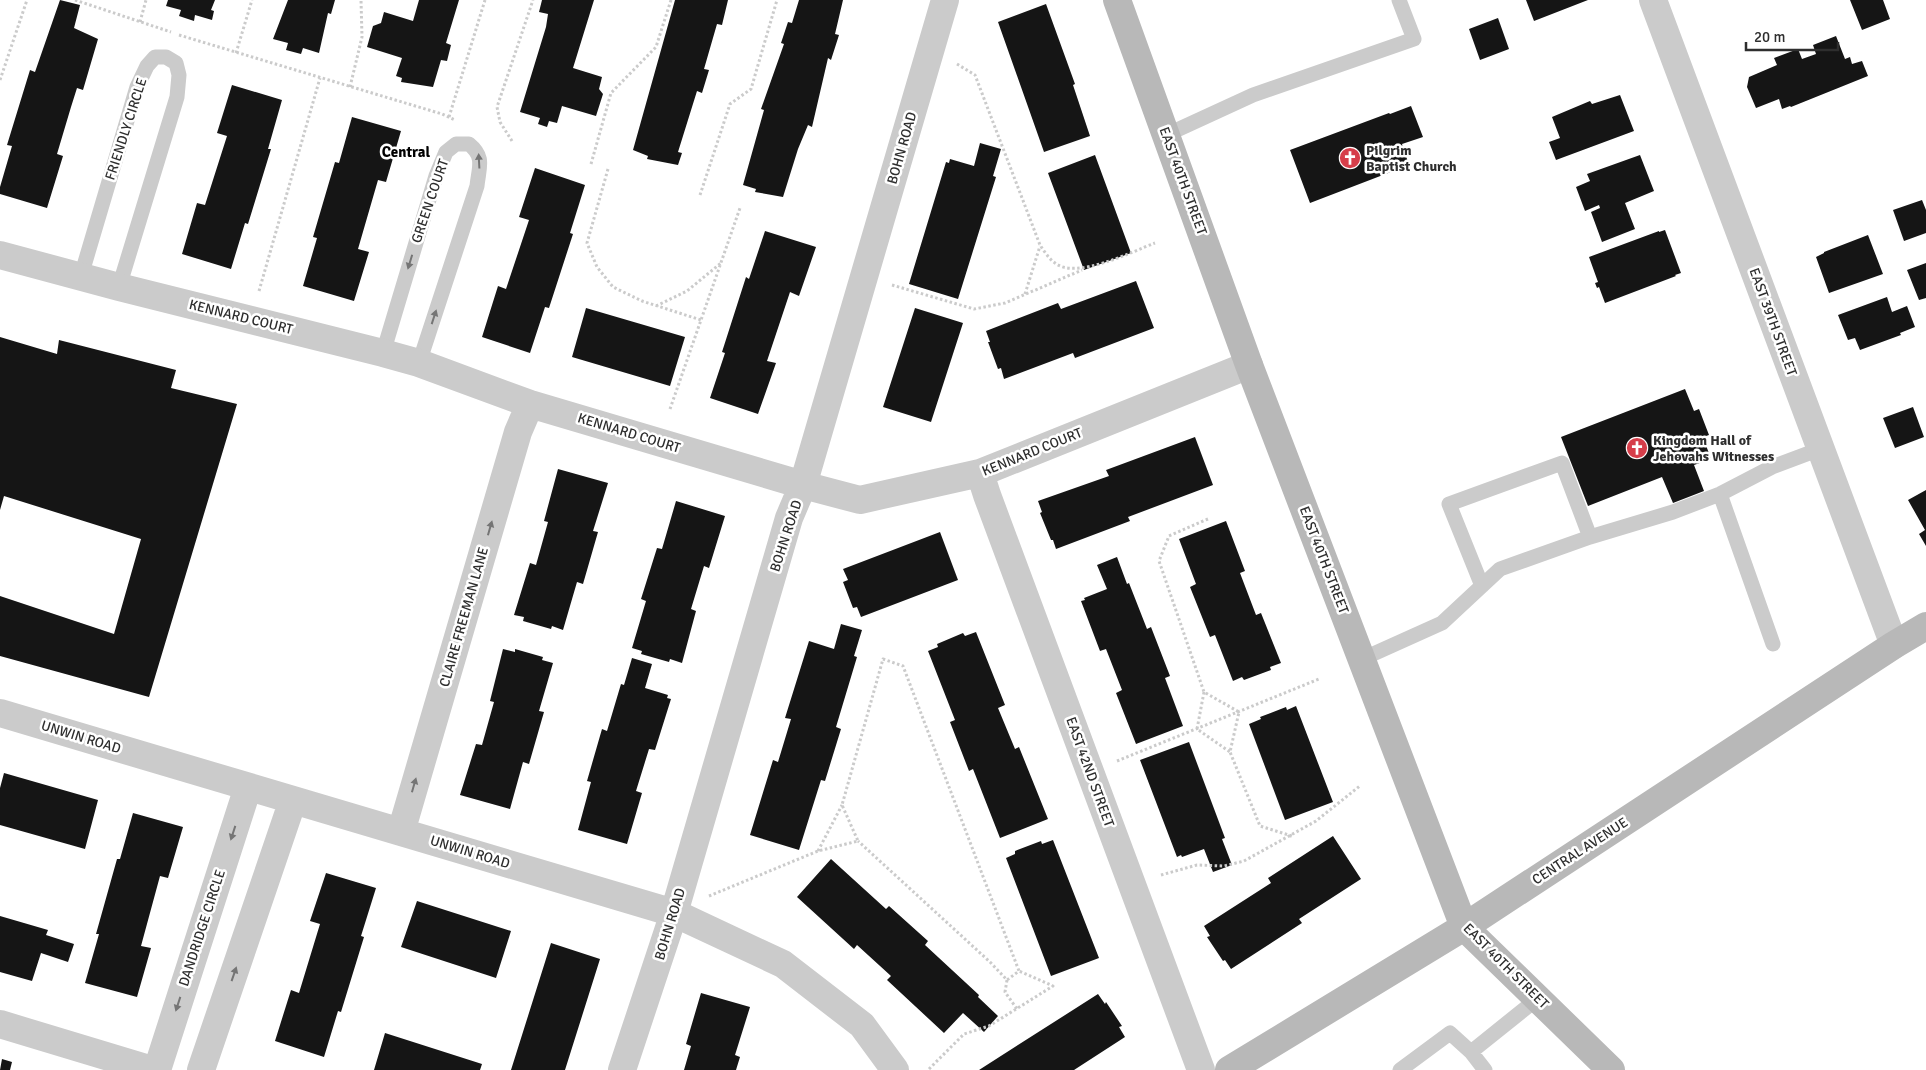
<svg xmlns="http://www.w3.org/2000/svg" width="1926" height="1070" font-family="Signika,sans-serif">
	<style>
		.building { fill: #151515 }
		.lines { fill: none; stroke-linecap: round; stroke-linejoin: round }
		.path { stroke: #cbcbcb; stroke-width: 3; stroke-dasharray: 2.5 2.5; stroke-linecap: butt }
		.lane { stroke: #cbcbcb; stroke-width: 15 }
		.street { stroke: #cbcbcb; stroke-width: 28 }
		.secondary { stroke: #b8b8b8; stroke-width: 28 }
		.oneway { fill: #757575 }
		.labels { text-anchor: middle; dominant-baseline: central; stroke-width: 5; stroke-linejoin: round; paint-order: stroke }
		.street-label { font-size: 14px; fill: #2e2e2e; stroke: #fff }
		.poi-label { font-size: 14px; font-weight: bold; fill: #2e2e2e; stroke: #fff; text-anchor: start }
		.neighbourhood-label { font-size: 15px; font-weight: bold; fill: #000; stroke: #fff }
	</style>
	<rect width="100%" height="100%" fill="#fff"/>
	<path class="building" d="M60,0L80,5L74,28L98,39L83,90L77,88L71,107L57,154L63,156L47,208L0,194V187L12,146L7,145L30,70L35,72Z
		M168,0H215L211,10L214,11L212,20L195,15L194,21L179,16L181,10L166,6Z
		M288,0H335L331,14L328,13L319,53L303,48L301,54L286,50L288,43L273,39Z
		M419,0H459L446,43L451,45L447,61L441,60L433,87L401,82L402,78L396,76L402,58L367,47L373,26L381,23L384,12L413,21Z
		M542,0H594L573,68L602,77L599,89L603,94L596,116L562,106L557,123L549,121L547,127L538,124L540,118L520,112L546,27L548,14L539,12Z
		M675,0H728L722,25L717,24L704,69L709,70L702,93L697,91L678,152L682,153L678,165L647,159L648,156L633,150Z
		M799,0H843L835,34L839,35L831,60L828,58L812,127L808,125L798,149L783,197L755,192L756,189L743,185L764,110L761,109L784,44L781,43L788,22L792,23Z
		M1526,0H1588L1534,21Z
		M1850,0H1883L1890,19L1862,30Z
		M1046,4L1075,84L1073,85L1090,136L1044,152L998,22Z
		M1498,18L1509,49L1480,60L1469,29Z
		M1836,36L1845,59L1850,57L1852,64L1862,61L1868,76L1791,107L1790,106L1782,109L1779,99L1756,108L1747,87L1749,77L1777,65L1774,58L1798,49L1802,59L1816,54L1813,45Z
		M232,85L282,100L268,149H271L248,224L245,223L231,269L182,254L197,203L205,205L227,136L217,133Z
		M1620,95L1634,131L1556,160L1549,142L1560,138L1552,117L1590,101L1592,104Z
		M1411,106L1423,137L1402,144L1409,165L1310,203L1290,150L1389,113L1390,114Z
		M352,117L401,131L386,182L378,180L358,249L369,252L354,301L303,286L317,238L313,237L335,162L339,163Z
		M980,143L1001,149L993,176L996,177L958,299L909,284L946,162L949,163L950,159L974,166Z
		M1095,155L1131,253L1084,270L1048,173Z
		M1640,155L1654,191L1625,203L1635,229L1602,242L1591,212L1600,208L1599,205L1585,211L1576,187L1590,181L1587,174Z
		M535,168L585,185L570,233L573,234L549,308L545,307L530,353L482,337L498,286L506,289L529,220L519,217Z
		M1922,200L1926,210V233L1904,241L1893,210Z
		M1665,230L1681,273L1675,275L1676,276L1605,303L1599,287L1597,288L1595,283L1598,282L1589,257L1659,231V232Z
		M765,231L816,247L799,296L790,292L767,361L776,363L758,414L710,398L725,353L722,352L746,277L749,279Z
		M1868,235L1883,274L1829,293L1816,257L1824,253V252Z
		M1926,263V298L1919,300L1907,270Z
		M1136,281L1154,328L1075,358L1073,353L1004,379L1001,368L998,369L988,342H990L986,331L1058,303L1061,309Z
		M1887,297L1892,312L1907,306L1915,327L1900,333L1901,335L1860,350L1855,338L1848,340L1838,315Z
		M586,308L685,337L670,386L572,357Z
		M915,308L963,323L931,422L883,407Z
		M0,337L57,354L59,340L176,370L171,388L237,404L149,697L0,656V596L114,634L141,539L4,496L0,510Z
		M1685,389L1694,411L1699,409L1709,435L1703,437L1711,459L1694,465L1704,491L1673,503L1662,477L1588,506L1561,437Z
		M1913,407L1924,437L1895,448L1883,418Z
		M1195,437L1213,485L1128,517L1130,521L1056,549L1053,540H1051L1040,513L1042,512L1038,501L1109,476L1106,470Z
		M558,469L608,483L593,531L598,532L583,584L577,582L563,630L552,626L551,629L523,621L524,617L514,615L530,563L536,565L548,522L544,521Z
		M1926,490V546L1919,534L1925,530L1908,500Z
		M676,501L725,516L709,568L704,566L691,609L696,611L682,663L670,659L669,662L641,654L642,651L632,648L646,601L641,599L657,548L662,549Z
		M1226,521L1245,571L1240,573L1256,615L1261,613L1281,663L1270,667L1271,670L1244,680L1242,677L1233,681L1215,635L1210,637L1190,587L1196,584L1179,539Z
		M940,532L958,580L861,617L857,607L853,608L843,582L848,580L843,569Z
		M1117,557L1127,584L1129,583L1147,629L1151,627L1170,676L1165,678L1183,726L1136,744L1116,693L1122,690L1106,649L1100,651L1081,601L1085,600L1084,598L1107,589L1097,565Z
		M841,624L862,630L854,656L857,657L836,727L841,729L825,781L821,780L799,850L750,835L773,760L778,762L791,719L785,718L809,641L834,649Z
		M976,632L1005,705L998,708L1015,749L1019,747L1048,819L1000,838L973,769L969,771L950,722L955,720L928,651L938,647L937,644L963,633L965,636Z
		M503,649L515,652V649L543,657L542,660L553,663L539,711L544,712L529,764L523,762L510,809L460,795L476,744L482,745L494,702L490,701Z
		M632,658L652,664L645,688L668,695L667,698L671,699L655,750L649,749L636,791L642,793L627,844L578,830L591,782L587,781L602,729L607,731L621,684L624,685Z
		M1296,706L1333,802L1285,820L1249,724L1261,719L1260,717L1286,707L1287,710Z
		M1189,742L1225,838L1222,839L1232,865L1213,872L1204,849L1182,857L1181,855L1177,857L1140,760Z
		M4,773L98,800L85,849L0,825V788Z
		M133,813L183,827L168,878L160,876L141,946L151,948L137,997L85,983L99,934H96L117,859H120Z
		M1333,836L1361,879L1299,919L1302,923L1231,969L1225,960L1223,961L1207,937L1210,936L1204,926L1271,883L1268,878Z
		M1053,840L1099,958L1051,976L1006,858L1015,854V851L1041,841L1042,844Z
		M831,859L886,909L889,906L928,941L925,945L979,995L978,997L998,1016L984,1032L963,1013L944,1033L887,980L891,976L857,945L854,949L797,897Z
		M326,873L376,888L361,936L364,937L341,1012L338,1011L324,1057L275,1041L291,990L299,993L320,924L310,921Z
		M417,901L511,931L496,978L401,947Z
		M0,916L48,930L46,935L74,944L68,962L41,953L32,981L0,972Z
		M551,943L600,959L565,1070H511Z
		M701,993L750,1007L735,1055L740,1057L736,1070H684L691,1046L686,1044Z
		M1098,994L1105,1004L1106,1002L1122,1026L1119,1027L1125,1037L1074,1070H979Z
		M385,1033L482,1064L480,1070H374Z
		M2,1059L12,1062L10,1070H0Z"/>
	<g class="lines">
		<path class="path" d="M75,0L171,32
			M140,22L146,0
			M179,35L442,114L455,120
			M236,53L252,0
			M957,64L975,75L1040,245C1044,251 1049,259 1055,263C1076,280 1131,252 1155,243
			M0,80L27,0
			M350,87L362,37L361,0
			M449,117L485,0
			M512,141L500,122L497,107L533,0
			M591,164L611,93L656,47L671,0
			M608,169L587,243L597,267L613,287L642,301L701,320
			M700,195L730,104L751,89L777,0
			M892,285L974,309L1005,303L1082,270
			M259,291L320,78
			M1025,294L1040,246
			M656,306L687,291L721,263
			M670,409L740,208
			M1208,519L1169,536L1159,561L1204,692L1239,712L1230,752L1260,826L1292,836
			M1204,692L1197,729L1230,752
			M1117,761L1319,679
			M818,851L842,805
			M1161,875L1197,865L1224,866L1244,861L1316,821L1361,785
			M709,896L818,851L858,841L842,805L883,659L903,666L1019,971L1007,980L990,962L858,841
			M1007,980L1005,992L1017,1009
			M929,1069L964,1034L989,1026L1053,986L1019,971"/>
		<path class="lane" d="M1166,135L1253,95L1414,39L1399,0
			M81,276L137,87L147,66L155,57H166L176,63L179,75L177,97L119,287
			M383,353L436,176L446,152L456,144H469C485,157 479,167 477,186L419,363
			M1720,494L1773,644
			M1482,586L1449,504L1562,463L1590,537
			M1362,659L1442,623L1500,569L1590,537L1673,512L1720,494L1772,467L1820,449
			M1471,1052L1537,999
			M1400,1070L1450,1033L1471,1052L1485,1070"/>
		<path class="street" d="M1653,0L1894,645
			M0,255L119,287L383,353L419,363L530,404L803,485L860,500L980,473L1249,365
			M980,473L987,495L1201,1070
			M0,713L674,913L783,964L862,1025L895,1070
			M401,832L518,432L530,404
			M0,1024L152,1070
			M157,1070L248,787
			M201,1070L293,800
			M622,1070L674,913L789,518L803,485L945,0"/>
		<path class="secondary" d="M1117,0L1249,365L1464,927L1611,1070
			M1229,1070L1464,927L1894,645L1926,626"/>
	</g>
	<defs><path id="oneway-solid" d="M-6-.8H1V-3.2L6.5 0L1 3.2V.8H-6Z" transform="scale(1.25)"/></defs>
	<g class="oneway">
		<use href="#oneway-solid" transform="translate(479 161) rotate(-93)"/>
		<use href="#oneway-solid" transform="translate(410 262) rotate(107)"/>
		<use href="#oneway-solid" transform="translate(434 317) rotate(-72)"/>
		<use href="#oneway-solid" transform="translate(490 528) rotate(-74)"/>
		<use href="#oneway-solid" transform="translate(414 785) rotate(-74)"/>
		<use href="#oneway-solid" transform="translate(233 833) rotate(108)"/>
		<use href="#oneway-solid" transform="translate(234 974) rotate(-71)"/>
		<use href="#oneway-solid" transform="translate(178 1004) rotate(108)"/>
	</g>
	<defs>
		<g id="church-disc" transform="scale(1.125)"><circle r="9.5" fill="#d63e4a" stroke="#fff"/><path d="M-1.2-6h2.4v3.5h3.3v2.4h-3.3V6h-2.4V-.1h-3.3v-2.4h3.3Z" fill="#fff"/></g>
	</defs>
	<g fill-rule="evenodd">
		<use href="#church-disc" x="1350" y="158"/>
		<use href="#church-disc" x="1637" y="448"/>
	</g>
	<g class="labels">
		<g class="street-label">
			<text transform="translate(126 129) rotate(-72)">FRIENDLY CIRCLE</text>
			<text transform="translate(902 148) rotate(-74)">BOHN ROAD</text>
			<text transform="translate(1183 181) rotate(70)">EAST 40TH STREET</text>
			<text transform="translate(430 201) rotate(-71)">GREEN COURT</text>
			<text transform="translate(241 317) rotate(14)">KENNARD COURT</text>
			<text transform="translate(1773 322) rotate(70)">EAST 39TH STREET</text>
			<text transform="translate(629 433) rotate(17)">KENNARD COURT</text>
			<text transform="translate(1032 452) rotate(-22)">KENNARD COURT</text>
			<text transform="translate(786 536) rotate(-72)">BOHN ROAD</text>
			<text transform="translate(1324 560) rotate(69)">EAST 40TH STREET</text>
			<text transform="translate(464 617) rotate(-74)">CLAIRE FREEMAN LANE</text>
			<text transform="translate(81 737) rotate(17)">UNWIN ROAD</text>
			<text transform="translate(1090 772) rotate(70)">EAST 42ND STREET</text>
			<text transform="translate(1580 851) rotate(-33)">CENTRAL AVENUE</text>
			<text transform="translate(470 852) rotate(17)">UNWIN ROAD</text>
			<text transform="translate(670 924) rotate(-73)">BOHN ROAD</text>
			<text transform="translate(202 928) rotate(-72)">DANDRIDGE CIRCLE</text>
			<text transform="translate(1506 966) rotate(45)">EAST 40TH STREET</text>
		</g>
		<g class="poi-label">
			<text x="1366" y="150">Pilgrim<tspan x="1366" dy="16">Baptist Church</tspan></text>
			<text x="1653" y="440">Kingdom Hall of<tspan x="1653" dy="16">Jehovahs Witnesses</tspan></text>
		</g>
		<g class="neighbourhood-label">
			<text x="406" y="152">Central</text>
		</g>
	</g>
	<path d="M1746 42v8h92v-8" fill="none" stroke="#2e2e2e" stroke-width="2.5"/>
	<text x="1754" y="42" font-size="15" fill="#2e2e2e" stroke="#ffffff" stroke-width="4" paint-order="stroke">20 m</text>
</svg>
